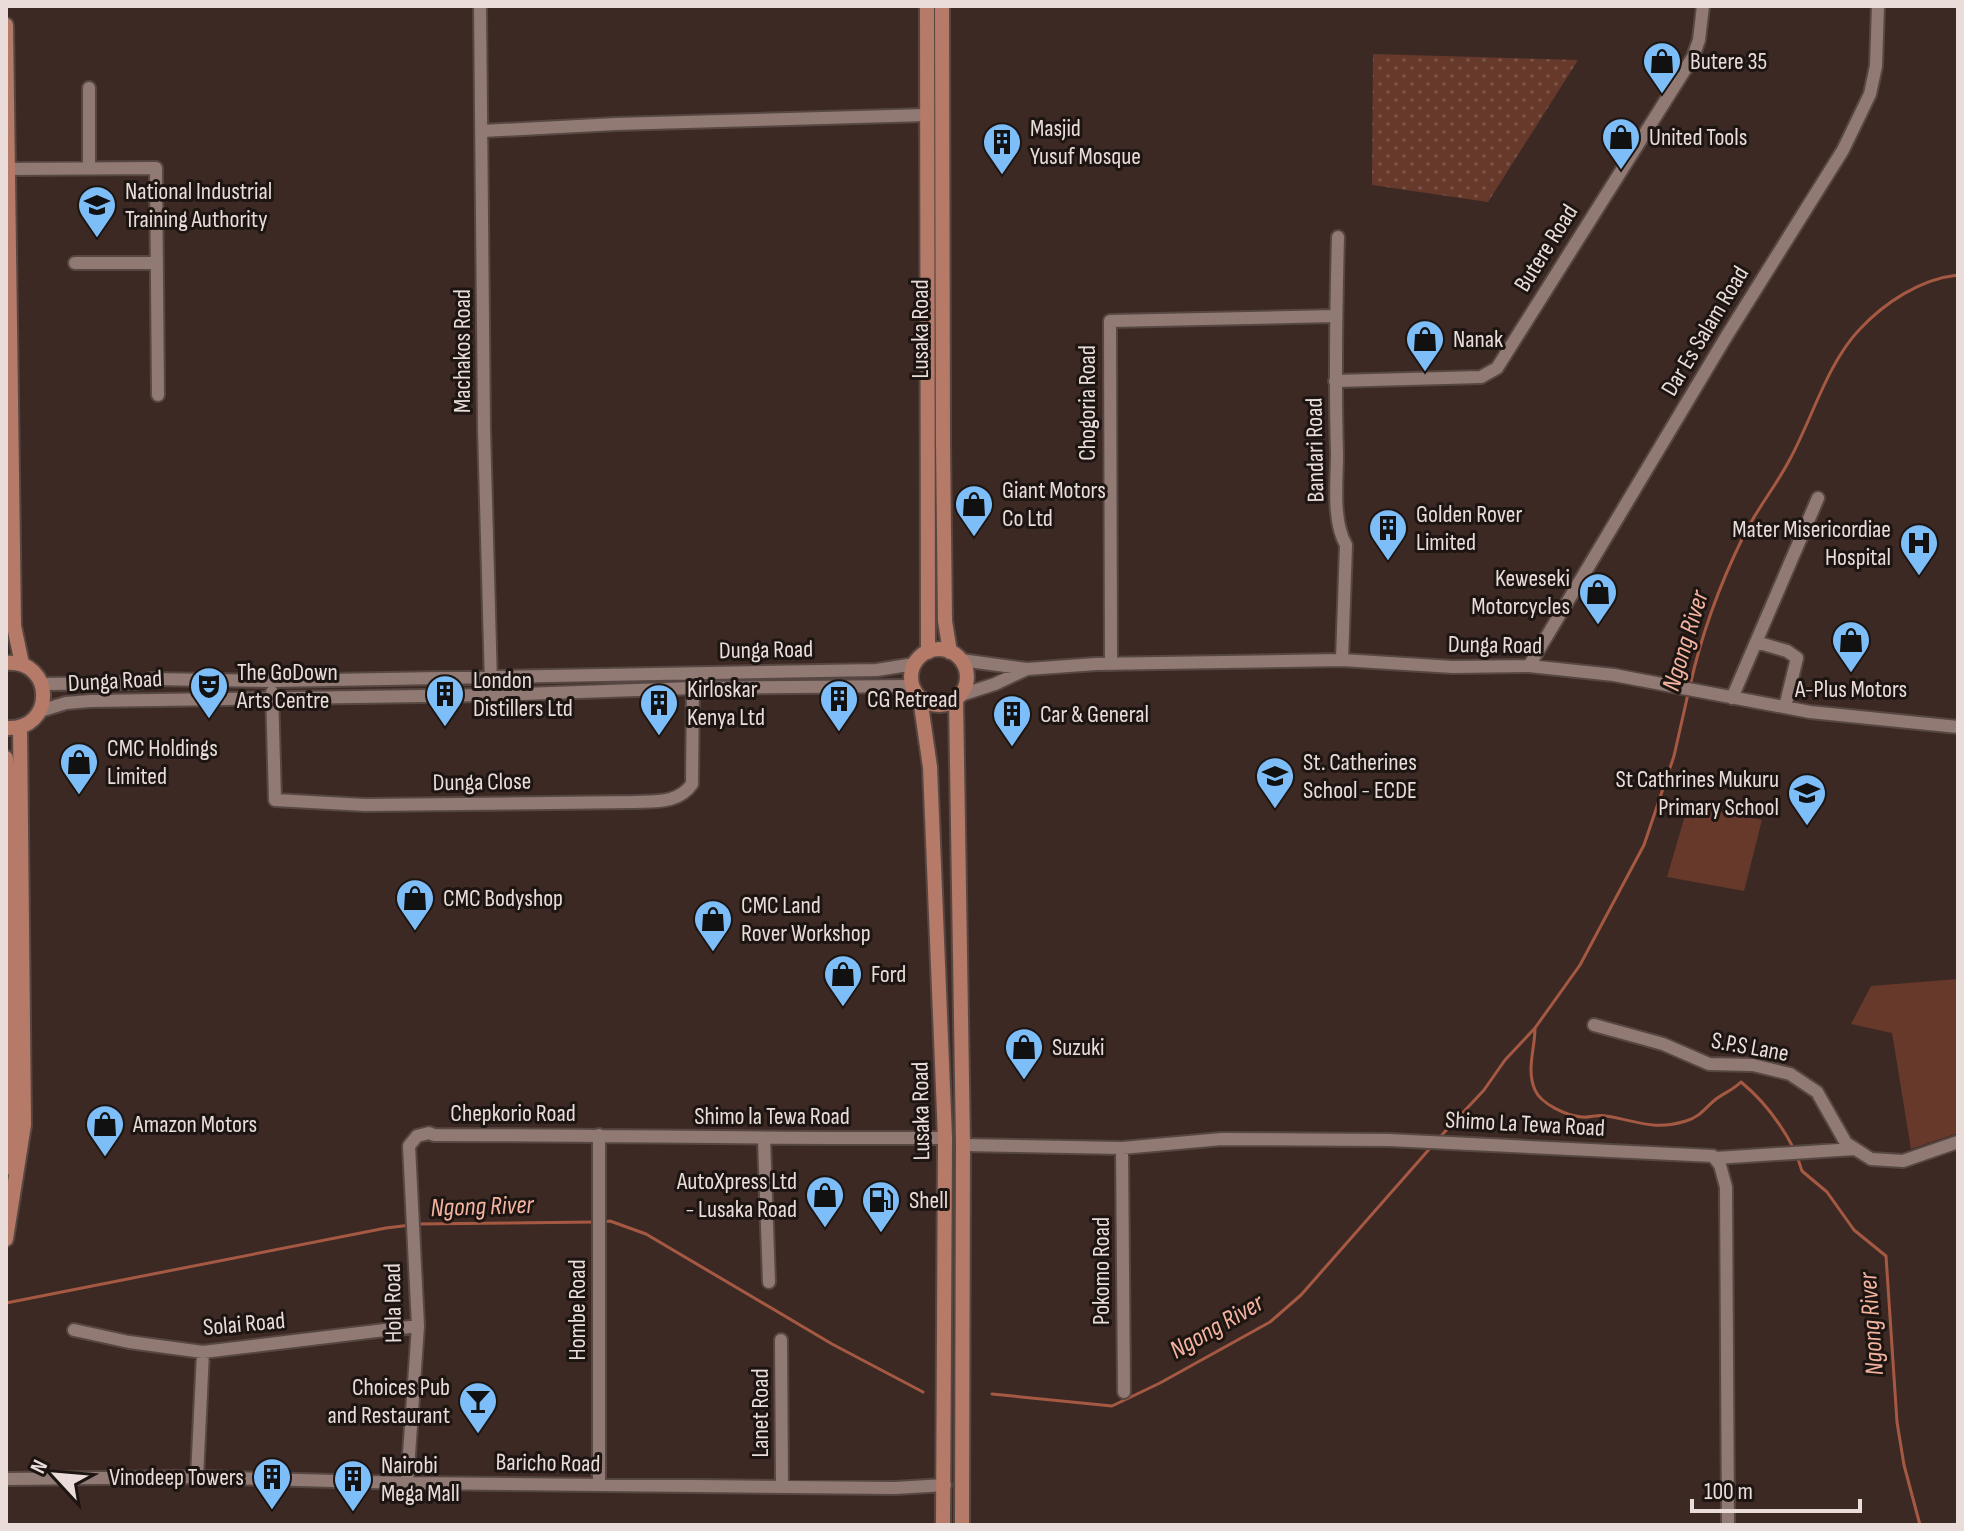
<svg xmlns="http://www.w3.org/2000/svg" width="1964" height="1531" font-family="'Sofia Sans Condensed',sans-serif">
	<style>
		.grass { fill: url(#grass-dots) }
		.garden { fill: #66392b }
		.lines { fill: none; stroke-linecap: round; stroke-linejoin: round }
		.stream { stroke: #a65942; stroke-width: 3 }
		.minor-casing { stroke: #574742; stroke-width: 16 }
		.major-casing { stroke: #574742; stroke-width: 18 }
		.minor { stroke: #917a74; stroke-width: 12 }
		.major { stroke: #b67a68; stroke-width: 14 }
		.labels { text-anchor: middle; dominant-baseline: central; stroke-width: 6; stroke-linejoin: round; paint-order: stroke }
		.poi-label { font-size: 24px; fill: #eaddd9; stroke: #1d1512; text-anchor: start }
		.street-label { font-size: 24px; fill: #eaddd9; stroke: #1d1512 }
		.water-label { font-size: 26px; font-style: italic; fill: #f5b4a0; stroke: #1d1512 }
	</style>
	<defs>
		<pattern id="grass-dots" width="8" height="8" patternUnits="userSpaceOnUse" patternTransform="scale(2)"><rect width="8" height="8" fill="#66392b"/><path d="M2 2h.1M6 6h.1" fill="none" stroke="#7c5549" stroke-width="1.8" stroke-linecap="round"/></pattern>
	</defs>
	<rect width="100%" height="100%" fill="#3c2924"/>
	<path class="grass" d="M1373,54L1578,60L1488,202L1372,185Z"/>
	<path class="garden" d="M1688,805L1762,820L1744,891L1667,877Z
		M1958,979V1133L1911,1149L1892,1033L1851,1024L1871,986Z"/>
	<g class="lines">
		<path class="stream" d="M1690,686C1701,636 1720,584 1743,537C1756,510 1776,486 1790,459C1812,419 1827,364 1859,330C1884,303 1920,279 1958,275
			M1535,1028C1535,1049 1526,1070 1535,1090C1541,1104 1567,1116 1582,1117C1590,1118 1598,1114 1606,1116C1638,1121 1653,1131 1686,1121C1700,1117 1705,1108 1716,1099C1724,1093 1733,1090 1741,1082C1763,1100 1781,1124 1794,1149
			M1440,1137L1484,1090L1505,1060L1535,1028L1580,965L1644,845L1674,756L1688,694
			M1797,1156L1802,1171L1827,1192L1854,1230L1886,1256L1897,1422L1904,1465L1920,1525
			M602,1222L610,1221L646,1234L832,1344L923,1392
			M418,1224L595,1222
			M6,1303L386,1228L411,1225
			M992,1394L1112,1406L1160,1383L1270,1322L1301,1295L1432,1146"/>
		<g class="minor-casing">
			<path id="minor" d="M480,6L484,429L491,684
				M89,88V168
				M482,131L616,124L926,115
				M8,169L156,168L158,395
				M1338,237C1336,310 1335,382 1337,454C1337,483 1332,520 1346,545L1342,660
				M75,263H157
				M1335,381L1481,377L1497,368L1693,57L1699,40L1703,6
				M1756,642L1787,651L1797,658L1785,707
				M961,660L1027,669L1096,664L1342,660L1453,667L1529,666L1614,675L1810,712L1958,727
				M1111,664L1110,321L1335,316
				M1529,666L1726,337L1843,150L1870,94L1876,66L1878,6
				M42,684L137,683L151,679L272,681L877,670L914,664
				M272,692L275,800L365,805L633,802C655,801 678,804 692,784L693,682
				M961,695L995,684L1027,669
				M1732,698L1818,498
				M40,711L66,703L90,701L491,695L693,688L913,686
				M1594,1025L1663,1044L1709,1064L1753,1065L1790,1074L1817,1092L1846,1143L1871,1159L1903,1161L1958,1142
				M599,1135V1485
				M764,1139L769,1282
				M963,1145L1122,1148L1222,1139L1389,1140L1713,1156L1720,1165L1726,1187L1728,1525
				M1122,1148L1124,1392
				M1716,1158L1854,1149
				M74,1330L129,1342L203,1352L418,1326
				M781,1340L782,1487
				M197,1477L203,1352
				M6,1479L197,1477L407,1483L895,1488L945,1485
				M407,1483L418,1326L409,1146L417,1136L429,1133L434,1135C604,1135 774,1139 945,1138"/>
		</g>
		<g class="major-casing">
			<path id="major" d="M927,6L928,652
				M942,6L943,443L945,621L950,652
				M6,25L14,626L22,664
				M911 677a28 28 0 1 1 56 0a28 28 0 1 1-56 0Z
				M6,663C55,659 56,731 6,728
				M920,698L930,767L945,1138L943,1525
				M956,698L963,1145L962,1525
				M6,758C10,836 12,913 13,991C14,1050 17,1110 6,1168
				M6,1239L24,1125L20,727"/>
		</g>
		<use href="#minor" class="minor"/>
		<use href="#major" class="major"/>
	</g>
	<defs>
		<g id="shop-pin" transform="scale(2)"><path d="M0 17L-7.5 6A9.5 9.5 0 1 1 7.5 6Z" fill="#7dbef9" stroke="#1d1512"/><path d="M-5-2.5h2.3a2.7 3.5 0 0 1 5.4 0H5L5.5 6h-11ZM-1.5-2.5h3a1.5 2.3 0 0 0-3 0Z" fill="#111"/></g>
		<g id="building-pin" transform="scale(2)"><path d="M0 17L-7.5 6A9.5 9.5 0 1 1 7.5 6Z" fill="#7dbef9" stroke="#1d1512"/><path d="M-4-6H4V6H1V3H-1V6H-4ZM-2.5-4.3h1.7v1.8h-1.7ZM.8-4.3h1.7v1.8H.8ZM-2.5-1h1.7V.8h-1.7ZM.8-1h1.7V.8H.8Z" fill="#111"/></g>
		<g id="university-pin" transform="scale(2)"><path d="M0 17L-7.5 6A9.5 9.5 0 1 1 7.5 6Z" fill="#7dbef9" stroke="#1d1512"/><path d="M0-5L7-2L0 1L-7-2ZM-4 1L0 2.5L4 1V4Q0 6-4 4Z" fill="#111"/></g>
		<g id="hospital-pin" transform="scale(2)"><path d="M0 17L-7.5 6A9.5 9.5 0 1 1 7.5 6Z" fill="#7dbef9" stroke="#1d1512"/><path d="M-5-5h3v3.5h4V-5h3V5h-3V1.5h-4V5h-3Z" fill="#111"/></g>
		<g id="theatre-pin" transform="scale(2)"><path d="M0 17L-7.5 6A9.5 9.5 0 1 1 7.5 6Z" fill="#7dbef9" stroke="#1d1512"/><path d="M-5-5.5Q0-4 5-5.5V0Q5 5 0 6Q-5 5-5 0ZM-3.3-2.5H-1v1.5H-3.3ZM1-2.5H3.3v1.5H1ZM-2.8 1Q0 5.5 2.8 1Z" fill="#111"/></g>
		<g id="school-pin" transform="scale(2)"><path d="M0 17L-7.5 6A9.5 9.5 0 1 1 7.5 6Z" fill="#7dbef9" stroke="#1d1512"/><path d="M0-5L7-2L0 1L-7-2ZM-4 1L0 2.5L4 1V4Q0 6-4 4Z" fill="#111"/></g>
		<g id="fuel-pin" transform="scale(2)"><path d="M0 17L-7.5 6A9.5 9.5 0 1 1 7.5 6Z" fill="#7dbef9" stroke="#1d1512"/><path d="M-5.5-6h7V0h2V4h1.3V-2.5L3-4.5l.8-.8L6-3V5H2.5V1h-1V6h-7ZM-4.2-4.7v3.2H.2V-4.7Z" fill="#111"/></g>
		<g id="bar-pin" transform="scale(2)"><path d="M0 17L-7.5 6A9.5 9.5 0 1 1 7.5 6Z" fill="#7dbef9" stroke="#1d1512"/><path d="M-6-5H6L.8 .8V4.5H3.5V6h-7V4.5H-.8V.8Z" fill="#111"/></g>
	</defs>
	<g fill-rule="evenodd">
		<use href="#shop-pin" x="1662" y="61"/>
		<use href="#shop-pin" x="1621" y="137"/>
		<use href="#building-pin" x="1002" y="142"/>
		<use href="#university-pin" x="97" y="205"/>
		<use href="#shop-pin" x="1425" y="339"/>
		<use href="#shop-pin" x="974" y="504"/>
		<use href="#building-pin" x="1388" y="528"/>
		<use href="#hospital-pin" x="1919" y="543"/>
		<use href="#shop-pin" x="1598" y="592"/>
		<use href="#shop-pin" x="1851" y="640"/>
		<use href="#theatre-pin" x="209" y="686"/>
		<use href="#building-pin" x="445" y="694"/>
		<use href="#building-pin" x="839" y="699"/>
		<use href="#building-pin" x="659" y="703"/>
		<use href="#building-pin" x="1012" y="714"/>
		<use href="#shop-pin" x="79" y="762"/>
		<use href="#school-pin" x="1275" y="776"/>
		<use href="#school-pin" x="1807" y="793"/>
		<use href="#shop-pin" x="415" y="898"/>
		<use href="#shop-pin" x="713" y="919"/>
		<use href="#shop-pin" x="843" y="974"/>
		<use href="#shop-pin" x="1024" y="1047"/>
		<use href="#shop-pin" x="105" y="1124"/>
		<use href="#shop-pin" x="825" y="1195"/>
		<use href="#fuel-pin" x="881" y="1200"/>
		<use href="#bar-pin" x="478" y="1401"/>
		<use href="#building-pin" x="272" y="1477"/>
		<use href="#building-pin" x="353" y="1479"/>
	</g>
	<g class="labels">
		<g class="poi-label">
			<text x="1690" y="61">Butere 35</text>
			<text x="1030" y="128">Masjid<tspan x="1030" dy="28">Yusuf Mosque</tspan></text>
			<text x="1649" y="137">United Tools</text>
			<text x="125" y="191">National Industrial<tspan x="125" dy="28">Training Authority</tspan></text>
			<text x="1453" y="339">Nanak</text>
			<text x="1002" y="490">Giant Motors<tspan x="1002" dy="28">Co Ltd</tspan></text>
			<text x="1416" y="514">Golden Rover<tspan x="1416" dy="28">Limited</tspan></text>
			<text x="1891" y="529" text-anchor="end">Mater Misericordiae<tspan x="1891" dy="28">Hospital</tspan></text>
			<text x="1570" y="578" text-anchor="end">Keweseki<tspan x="1570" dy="28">Motorcycles</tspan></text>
			<text x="237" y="672">The GoDown<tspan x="237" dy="28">Arts Centre</tspan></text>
			<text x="473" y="680">London<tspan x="473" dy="28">Distillers Ltd</tspan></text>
			<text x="687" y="689">Kirloskar<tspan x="687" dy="28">Kenya Ltd</tspan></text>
			<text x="1851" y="689" text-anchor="middle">A-Plus Motors</text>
			<text x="867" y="699">CG Retread</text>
			<text x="1040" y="714">Car &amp; General</text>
			<text x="107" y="748">CMC Holdings<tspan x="107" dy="28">Limited</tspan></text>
			<text x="1303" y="762">St. Catherines<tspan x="1303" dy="28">School - ECDE</tspan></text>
			<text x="1779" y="779" text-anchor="end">St Cathrines Mukuru<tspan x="1779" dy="28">Primary School</tspan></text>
			<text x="443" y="898">CMC Bodyshop</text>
			<text x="741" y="905">CMC Land<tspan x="741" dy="28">Rover Workshop</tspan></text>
			<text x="871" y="974">Ford</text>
			<text x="1052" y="1047">Suzuki</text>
			<text x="133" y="1124">Amazon Motors</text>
			<text x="797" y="1181" text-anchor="end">AutoXpress Ltd<tspan x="797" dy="28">- Lusaka Road</tspan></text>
			<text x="909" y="1200">Shell</text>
			<text x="450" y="1387" text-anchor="end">Choices Pub<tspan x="450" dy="28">and Restaurant</tspan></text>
			<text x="381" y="1465">Nairobi<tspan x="381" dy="28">Mega Mall</tspan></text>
			<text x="244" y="1477" text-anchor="end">Vinodeep Towers</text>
		</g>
		<g class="street-label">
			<text transform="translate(1546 248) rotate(-58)">Butere Road</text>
			<text transform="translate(920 329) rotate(-90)">Lusaka Road</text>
			<text transform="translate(1705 331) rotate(-59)">Dar Es Salam Road</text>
			<text transform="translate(462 351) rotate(-90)">Machakos Road</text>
			<text transform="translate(1087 403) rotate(-90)">Chogoria Road</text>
			<text transform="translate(1315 450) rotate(-91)">Bandari Road</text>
			<text transform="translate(1495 645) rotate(1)">Dunga Road</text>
			<text transform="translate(766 650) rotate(-1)">Dunga Road</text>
			<text transform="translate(115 681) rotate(-3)">Dunga Road</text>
			<text transform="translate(482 782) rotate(-1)">Dunga Close</text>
			<text transform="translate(1750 1047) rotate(10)">S.P.S Lane</text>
			<text transform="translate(921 1111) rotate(-91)">Lusaka Road</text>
			<text x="513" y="1113">Chepkorio Road</text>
			<text x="772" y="1116">Shimo la Tewa Road</text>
			<text transform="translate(1525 1124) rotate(3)">Shimo La Tewa Road</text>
			<text transform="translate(1101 1271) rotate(-90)">Pokomo Road</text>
			<text transform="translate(393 1303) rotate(-91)">Hola Road</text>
			<text transform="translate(577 1310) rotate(-90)">Hombe Road</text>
			<text transform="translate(244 1324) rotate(-5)">Solai Road</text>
			<text transform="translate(760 1413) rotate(-90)">Lanet Road</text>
			<text transform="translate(548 1463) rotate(1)">Baricho Road</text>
		</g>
		<g class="water-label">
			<text transform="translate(1686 641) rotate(-73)">Ngong River</text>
			<text transform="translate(482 1207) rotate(-2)">Ngong River</text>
			<text transform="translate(1872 1324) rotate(-94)">Ngong River</text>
			<text transform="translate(1217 1327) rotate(-30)">Ngong River</text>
		</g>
	</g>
	<rect width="1964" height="1531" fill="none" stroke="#eaddd9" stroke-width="16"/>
	<g transform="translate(56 1475) rotate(296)" stroke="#1d1512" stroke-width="6" paint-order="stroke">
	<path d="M0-6L14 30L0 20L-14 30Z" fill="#eaddd9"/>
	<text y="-12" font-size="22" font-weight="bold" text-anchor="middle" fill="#eaddd9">N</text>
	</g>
	<path d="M1692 1499v12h168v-12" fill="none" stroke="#eaddd9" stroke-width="4"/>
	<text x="1704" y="1499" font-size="24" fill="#eaddd9" stroke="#1d1512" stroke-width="6" paint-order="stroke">100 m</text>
</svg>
